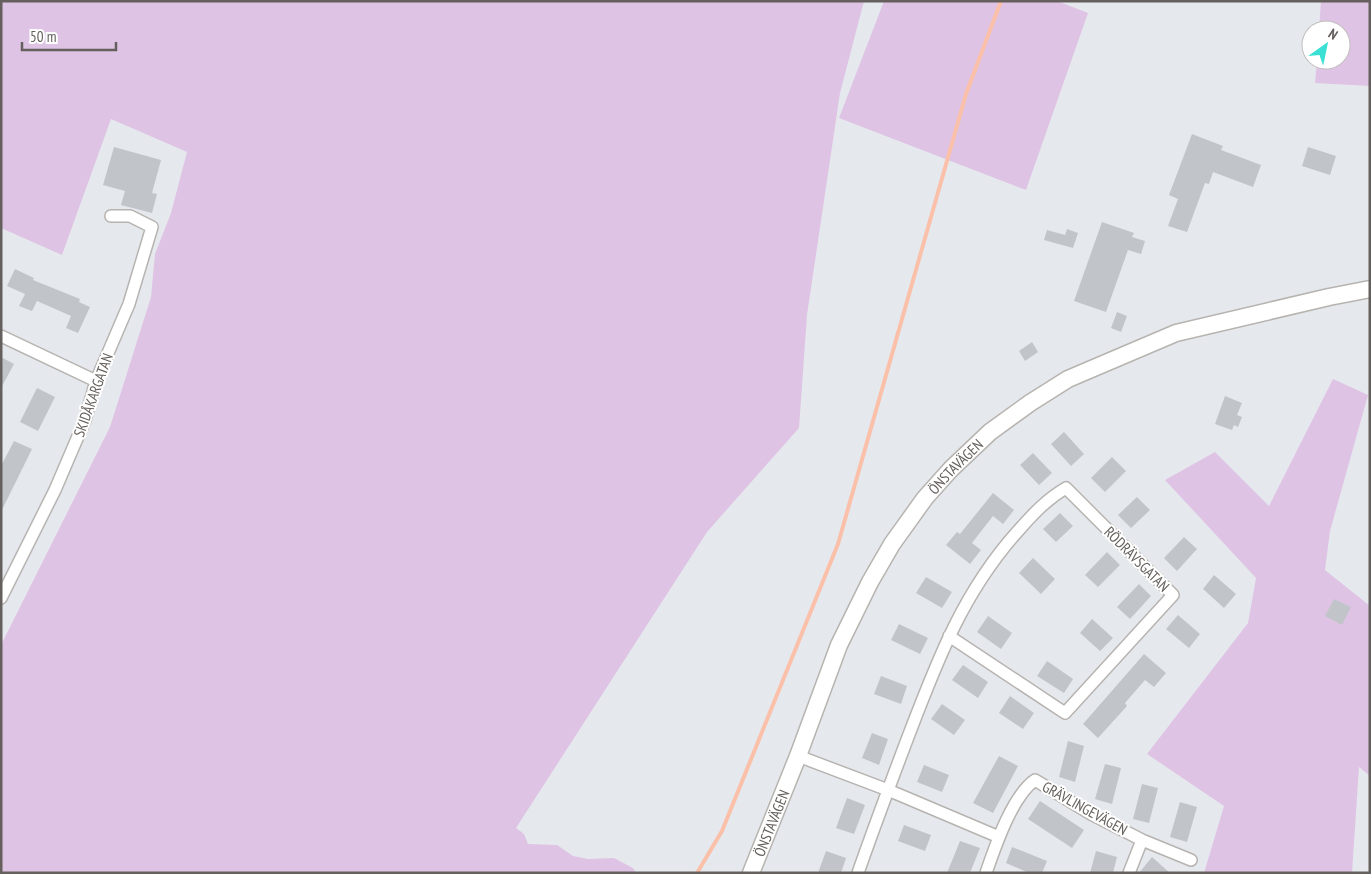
<svg xmlns="http://www.w3.org/2000/svg" width="1371" height="874" font-family="'PT Sans Narrow',sans-serif">
	<style>
		.green { fill: #dfc3e4 }
		.lines { fill: none; stroke-linecap: round; stroke-linejoin: round }
		.stream { stroke: #fac0a9; stroke-width: 4 }
		.building { fill: #c1c5ca }
		.street-casing { stroke: #b7b3b0; stroke-width: 14 }
		.secondary-casing { stroke: #b7b3af; stroke-width: 19 }
		.street { stroke: #fff; stroke-width: 11 }
		.secondary { stroke: #fff; stroke-width: 16 }
		.labels { text-anchor: middle; dominant-baseline: central; stroke-width: 4; stroke-linejoin: round; paint-order: stroke }
		.street-label { font-size: 15px; fill: #65605d; stroke: #fff }
	</style>
	<rect width="100%" height="100%" fill="#e5e9ee"/>
	<path class="green" d="M1,1H864L840,93L807,315L799,428L707,532L516,828L524,834L528,844L557,845L573,856L588,859L614,858L633,868L636,873H1V645L110,427L151,297L155,254L171,213L187,152L111,119L62,255L1,228Z
		M884,1H1057L1088,13L1026,190L839,118Z
		M1321,1H1370V86L1315,83L1317,60H1341V30H1319Z
		M1333,379L1368,395L1330,531L1325,570L1370,606V776L1359,767L1352,873H1204L1224,806L1147,754L1248,623L1256,578L1165,480L1215,452L1269,506Z"/>
	<g class="lines">
		<path class="stream" d="M697,873L722,831L838,544L966,94L1001,1"/>
	</g>
	<path class="building" d="M1192,134L1223,146L1221,150L1261,165L1253,187L1213,172L1209,184L1205,183L1187,232L1168,226L1178,199L1169,195Z
		M114,147L161,160L152,193L157,194L152,213L121,205L125,191L103,185Z
		M1308,147L1336,156L1330,175L1302,166Z
		M1102,222L1134,233L1132,237L1145,241L1141,254L1128,250L1106,312L1074,301Z
		M1067,229L1078,233L1073,248L1044,240L1047,230L1065,235Z
		M15,269L34,278L33,280L80,299L79,302L90,307L78,333L66,328L71,316L37,301L32,311L19,306L25,294L7,286Z
		M1117,312L1127,316L1121,332L1111,328Z
		M1032,342L1038,352L1025,361L1019,351Z
		M1,357L14,364L1,388Z
		M37,388L55,397L38,431L20,422Z
		M1225,396L1242,403L1237,415L1242,417L1238,427L1234,425L1232,430L1215,424Z
		M1064,432L1084,454L1071,466L1051,444Z
		M14,441L32,449L1,512V466Z
		M1033,453L1052,473L1039,485L1020,465Z
		M1112,457L1126,471L1105,492L1091,478Z
		M993,493L1014,510L1003,524L993,516L972,543L981,550L970,564L946,545L957,532L960,534Z
		M1137,497L1150,510L1131,528L1118,515Z
		M1060,513L1073,526L1056,542L1043,529Z
		M1184,537L1197,549L1177,571L1164,558Z
		M1107,552L1120,565L1098,587L1085,575Z
		M1033,558L1055,579L1041,594L1019,573Z
		M1214,575L1236,594L1224,608L1203,589Z
		M926,577L952,592L942,608L916,593Z
		M1139,584L1151,596L1130,619L1117,607Z
		M1334,599L1351,607L1342,625L1325,616Z
		M1178,615L1200,634L1189,648L1166,629Z
		M988,616L1012,633L1001,649L977,632Z
		M1092,619L1113,638L1100,651L1080,633Z
		M899,624L928,638L920,654L891,640Z
		M1144,654L1166,673L1154,687L1145,680L1125,703L1127,706L1098,738L1083,724Z
		M1047,661L1073,679L1064,693L1037,676Z
		M963,665L988,682L978,698L952,680Z
		M881,676L907,686L901,704L874,694Z
		M1010,696L1034,713L1023,729L999,713Z
		M942,704L965,720L954,735L931,719Z
		M872,733L888,739L879,765L862,758Z
		M1068,741L1084,746L1075,782L1059,777Z
		M999,756L1018,766L993,813L973,803Z
		M1105,764L1121,768L1112,804L1095,799Z
		M924,765L949,775L942,792L917,782Z
		M1142,784L1158,788L1149,823L1133,819Z
		M847,798L865,805L854,834L836,828Z
		M1040,801L1084,830L1072,848L1028,819Z
		M1180,802L1197,807L1187,842L1170,837Z
		M904,825L931,835L925,851L898,841Z
		M960,841L980,848L970,873H947Z
		M1012,847L1047,861L1042,873H1029L1006,863Z
		M826,851L846,858L841,873H818Z
		M1096,851L1117,857L1113,873H1090Z
		M1152,857L1170,873H1139Z"/>
	<g class="lines">
		<g class="street-casing">
			<path id="street" d="M1,336L96,381
				M1,598L55,490L85,420L96,381L129,304L152,227L130,216H111
				M798,756L888,790L999,837
				M858,873C874,827 891,782 908,737C937,661 963,592 1018,531C1033,514 1047,499 1066,488L1173,595L1065,713L949,636
				M986,873C995,847 1012,796 1035,780L1091,814L1142,840L1191,860
				M1129,873L1142,840"/>
		</g>
		<g class="secondary-casing">
			<g id="secondary">
				<path id="s1" d="M751,873L798,756L839,645L870,582L892,544L925,498L951,469L990,432L1030,403L1068,379L1176,333L1329,297L1370,289"/>
			</g>
		</g>
		<use href="#street" class="street"/>
		<use href="#secondary" class="secondary"/>
	</g>
	<g class="labels">
		<g class="street-label">
			<text transform="translate(93 395) rotate(-70)">SKIDÅKARGATAN</text>
			<text stroke="none"><textPath href="#s1" startOffset="459">ÖNSTAVÄGEN</textPath></text>
			<text transform="translate(1137 559) rotate(45)">RÖDRÄVSGATAN</text>
			<text transform="translate(1085 808) rotate(29)">GRÄVLINGEVÄGEN</text>
			<text stroke="none"><textPath href="#s1" startOffset="54">ÖNSTAVÄGEN</textPath></text>
		</g>
	</g>
	<rect width="1371" height="874" fill="none" stroke="#65605d" stroke-width="5"/>
	<g transform="translate(1326 45) rotate(33)"><circle r="24" fill="#ffffff" stroke="#c1bfbe"/>
	<path d="M0-4L9 19L0 12L-9 19Z" fill="#3ae0d4"/>
	<text y="-8" font-size="14" font-weight="bold" text-anchor="middle" fill="#65605d">N</text>
	</g>
	<path d="M22 42v8h94v-8" fill="none" stroke="#65605d" stroke-width="2.5"/>
	<text x="30" y="42" font-size="15" fill="#65605d" stroke="#ffffff" stroke-width="4" paint-order="stroke">50 m</text>
</svg>
